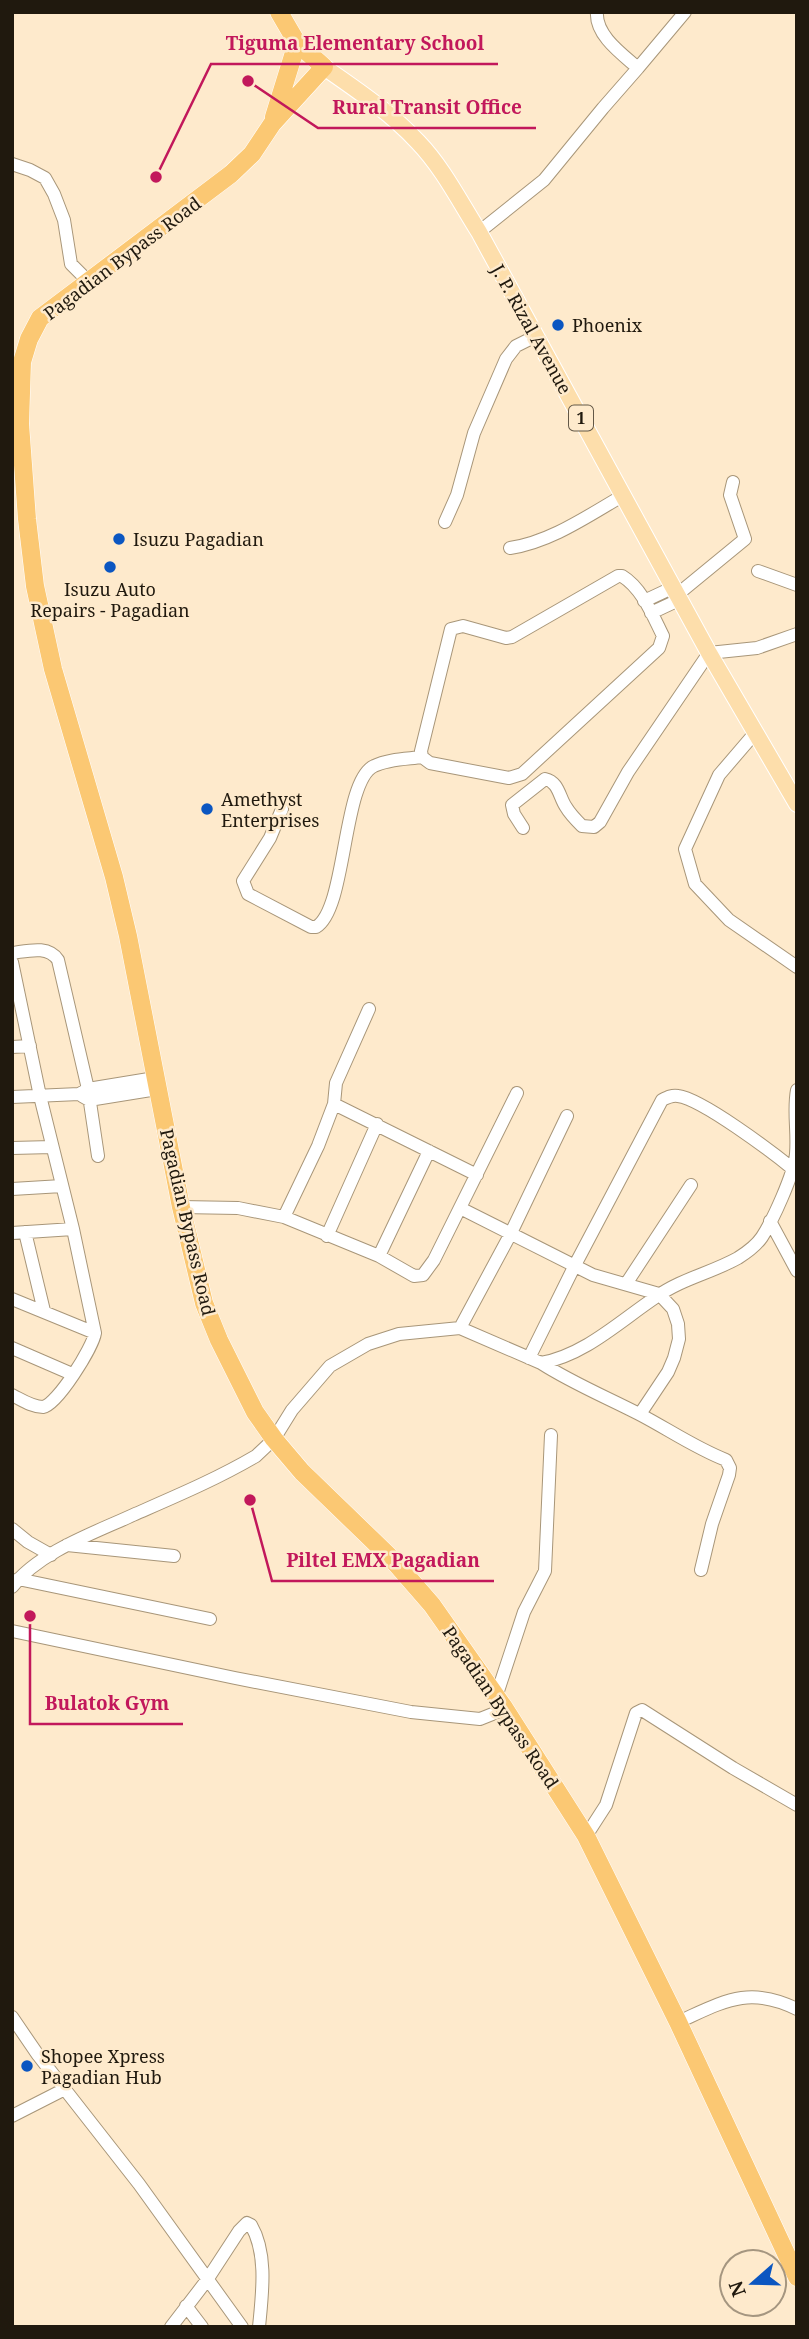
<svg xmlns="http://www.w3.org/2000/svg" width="809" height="2339" font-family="'Noto Serif',serif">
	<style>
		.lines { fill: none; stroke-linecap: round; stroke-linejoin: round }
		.minor-casing { stroke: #a89679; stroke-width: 14 }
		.major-casing { stroke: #fff; stroke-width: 18 }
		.highway-casing { stroke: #fff; stroke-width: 19 }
		.minor { stroke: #fff; stroke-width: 12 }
		.major { stroke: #fddeab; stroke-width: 16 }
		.highway { stroke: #fbc873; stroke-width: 18 }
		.poi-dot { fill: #0b56c1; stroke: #feeacc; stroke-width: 2.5 }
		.labels { text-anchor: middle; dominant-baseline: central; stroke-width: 5; stroke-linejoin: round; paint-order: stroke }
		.shield { fill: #feeacc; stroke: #635847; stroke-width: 2 }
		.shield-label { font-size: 16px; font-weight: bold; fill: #20190e }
		.street-label { font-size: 18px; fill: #20190e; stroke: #feeacc }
		.poi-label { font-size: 18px; fill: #20190e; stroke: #feeacc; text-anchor: start }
		.leader { fill: none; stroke: #c2185b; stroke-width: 2.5 }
		.callout-dot { fill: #c2185b; stroke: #feeacc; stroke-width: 2.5 }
		.callout-label { font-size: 19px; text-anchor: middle; font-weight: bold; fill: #c2185b; stroke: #feeacc; stroke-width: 5; stroke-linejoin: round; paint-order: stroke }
	</style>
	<rect width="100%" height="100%" fill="#feeacc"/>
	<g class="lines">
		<g class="minor-casing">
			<path id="minor" d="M638,68L685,12
				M12,164L30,170L45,178L54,194L64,220L71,264L88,281
				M479,232L544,180L603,108L638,68C622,54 595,35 597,12
				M445,522L457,495L474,433L506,359L516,346L536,336
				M510,548C551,542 589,515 624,495
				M758,571L797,585
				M678,594L745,539L730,495L733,482
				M644,601L674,587
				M651,613L681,599
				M755,733L719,775L685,849L695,884L729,920L797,967
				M282,809L270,838L243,881L248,894L311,927H316C347,909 342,781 374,766C388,759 407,759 422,757L430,763L509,778L522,774L659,648L663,636C653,616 642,588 622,576H618L512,637L506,638L463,626L451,629L421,751L422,757
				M523,828L514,814L512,805L545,779C559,782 559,797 566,807C570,814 576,820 582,826L594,827L600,822L628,772L709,653L757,648L797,634
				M12,953C28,951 48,945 58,960L88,1089L98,1156
				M12,962L40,1096L73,1229L95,1333C93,1347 57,1405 43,1407C32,1407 22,1400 12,1395
				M12,1047L30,1046
				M82,1096L89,1100L157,1089
				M12,1097L79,1094L88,1089L155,1078
				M334,1104L336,1083L369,1009
				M12,1148L52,1147
				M12,1189L62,1186
				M181,1207L238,1208L284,1217L379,1256L414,1276L423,1275L434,1260L517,1093
				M460,1208L593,1275L659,1294L673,1309L678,1324L679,1339L674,1358L668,1372L640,1414
				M284,1217L318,1146L334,1104L477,1175
				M770,1221L797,1271
				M25,1232L44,1311
				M12,1233L73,1229
				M327,1236L377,1124
				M379,1256L429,1151
				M626,1284L691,1185
				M12,1299L95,1333
				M460,1328L510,1235L567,1116
				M12,1348L72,1374
				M529,1358L575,1265L662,1100C668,1097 672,1095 678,1096C702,1099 772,1152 793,1169
				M541,1363C572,1383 606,1397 639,1414C668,1429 695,1448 726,1460L730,1468L729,1475L712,1524L701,1570
				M12,1529L28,1542L51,1555
				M67,1545L174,1556
				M18,1579L210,1619
				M12,1587C39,1552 94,1533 133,1515C174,1497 217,1479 256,1456L274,1439L292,1410L330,1366L368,1344L399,1334L460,1328L541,1363C585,1355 620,1321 656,1297C681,1279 711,1273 738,1258C746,1253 756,1246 762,1237C773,1220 794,1174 796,1154C798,1132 793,1111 797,1090
				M12,1631L235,1678L411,1712L480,1719L505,1709
				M496,1697L524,1612L545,1571L551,1435
				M586,1836L606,1805L636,1713L642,1710L733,1768L797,1805
				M12,2017L38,2055L139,2184L242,2327
				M678,2022C723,2002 748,1985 797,2009
				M12,2116L65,2089
				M186,2306L202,2327
				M171,2327L207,2280L239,2231L247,2223L251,2225C268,2254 262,2295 259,2327"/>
		</g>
		<g class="major-casing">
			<path id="major" d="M324,67C357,90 390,112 418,142C443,168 460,202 479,232L709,653L797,804"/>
		</g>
		<g class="highway-casing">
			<path id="highway" d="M279,12L297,43L324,67L272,124L252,154L231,174L40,318L29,339L22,362L20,424L27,519L35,586L53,669L114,877L128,936L181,1207L204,1303L219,1340L255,1412L274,1439L302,1472L392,1559L432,1605L505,1709L586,1836L678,2022L797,2277
				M274,117L297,43"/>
		</g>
		<use href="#minor" class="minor"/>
		<use href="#major" class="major"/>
		<use href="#highway" class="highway"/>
	</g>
	<g class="poi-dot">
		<circle cx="558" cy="325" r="7"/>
		<circle cx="119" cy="539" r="7"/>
		<circle cx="110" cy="567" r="7"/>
		<circle cx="207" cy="809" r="7"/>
		<circle cx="27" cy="2066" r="7"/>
	</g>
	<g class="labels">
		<rect class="shield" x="569" y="405.5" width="24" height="25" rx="5"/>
		<g class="shield-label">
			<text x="581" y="418">1</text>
		</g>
		<g class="street-label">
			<text transform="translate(122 258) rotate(-37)">Pagadian Bypass Road</text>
			<text transform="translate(532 329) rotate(61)">J. P. Rizal Avenue</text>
			<text transform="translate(188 1222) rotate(77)">Pagadian Bypass Road</text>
			<text transform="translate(501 1707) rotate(56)">Pagadian Bypass Road</text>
		</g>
		<g class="poi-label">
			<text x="572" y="325">Phoenix</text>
			<text x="133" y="539">Isuzu Pagadian</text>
			<text x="110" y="589" text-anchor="middle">Isuzu Auto<tspan x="110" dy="21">Repairs - Pagadian</tspan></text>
			<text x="221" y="799">Amethyst<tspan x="221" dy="21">Enterprises</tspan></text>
			<text x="41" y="2056">Shopee Xpress<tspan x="41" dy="21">Pagadian Hub</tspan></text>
		</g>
	</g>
	<path class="leader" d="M156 177L211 64H498M248 81L318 128H536M250 1500L272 1581H494M30 1616L30 1724H183"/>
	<g class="callout-dot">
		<circle cx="156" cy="177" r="7"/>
		<circle cx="248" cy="81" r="7"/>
		<circle cx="250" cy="1500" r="7"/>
		<circle cx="30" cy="1616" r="7"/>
	</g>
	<g class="callout-label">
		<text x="355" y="50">Tiguma Elementary School</text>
		<text x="427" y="114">Rural Transit Office</text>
		<text x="383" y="1567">Piltel EMX Pagadian</text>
		<text x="107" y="1710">Bulatok Gym</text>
	</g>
	<rect width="809" height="2339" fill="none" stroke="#20190e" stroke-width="28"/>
	<g transform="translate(753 2283) rotate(250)"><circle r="33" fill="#feeacc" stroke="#a59680" stroke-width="2"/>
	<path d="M0-5L12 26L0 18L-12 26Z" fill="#0b56c1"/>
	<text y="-10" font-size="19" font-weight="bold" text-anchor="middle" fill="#20190e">N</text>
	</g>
</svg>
